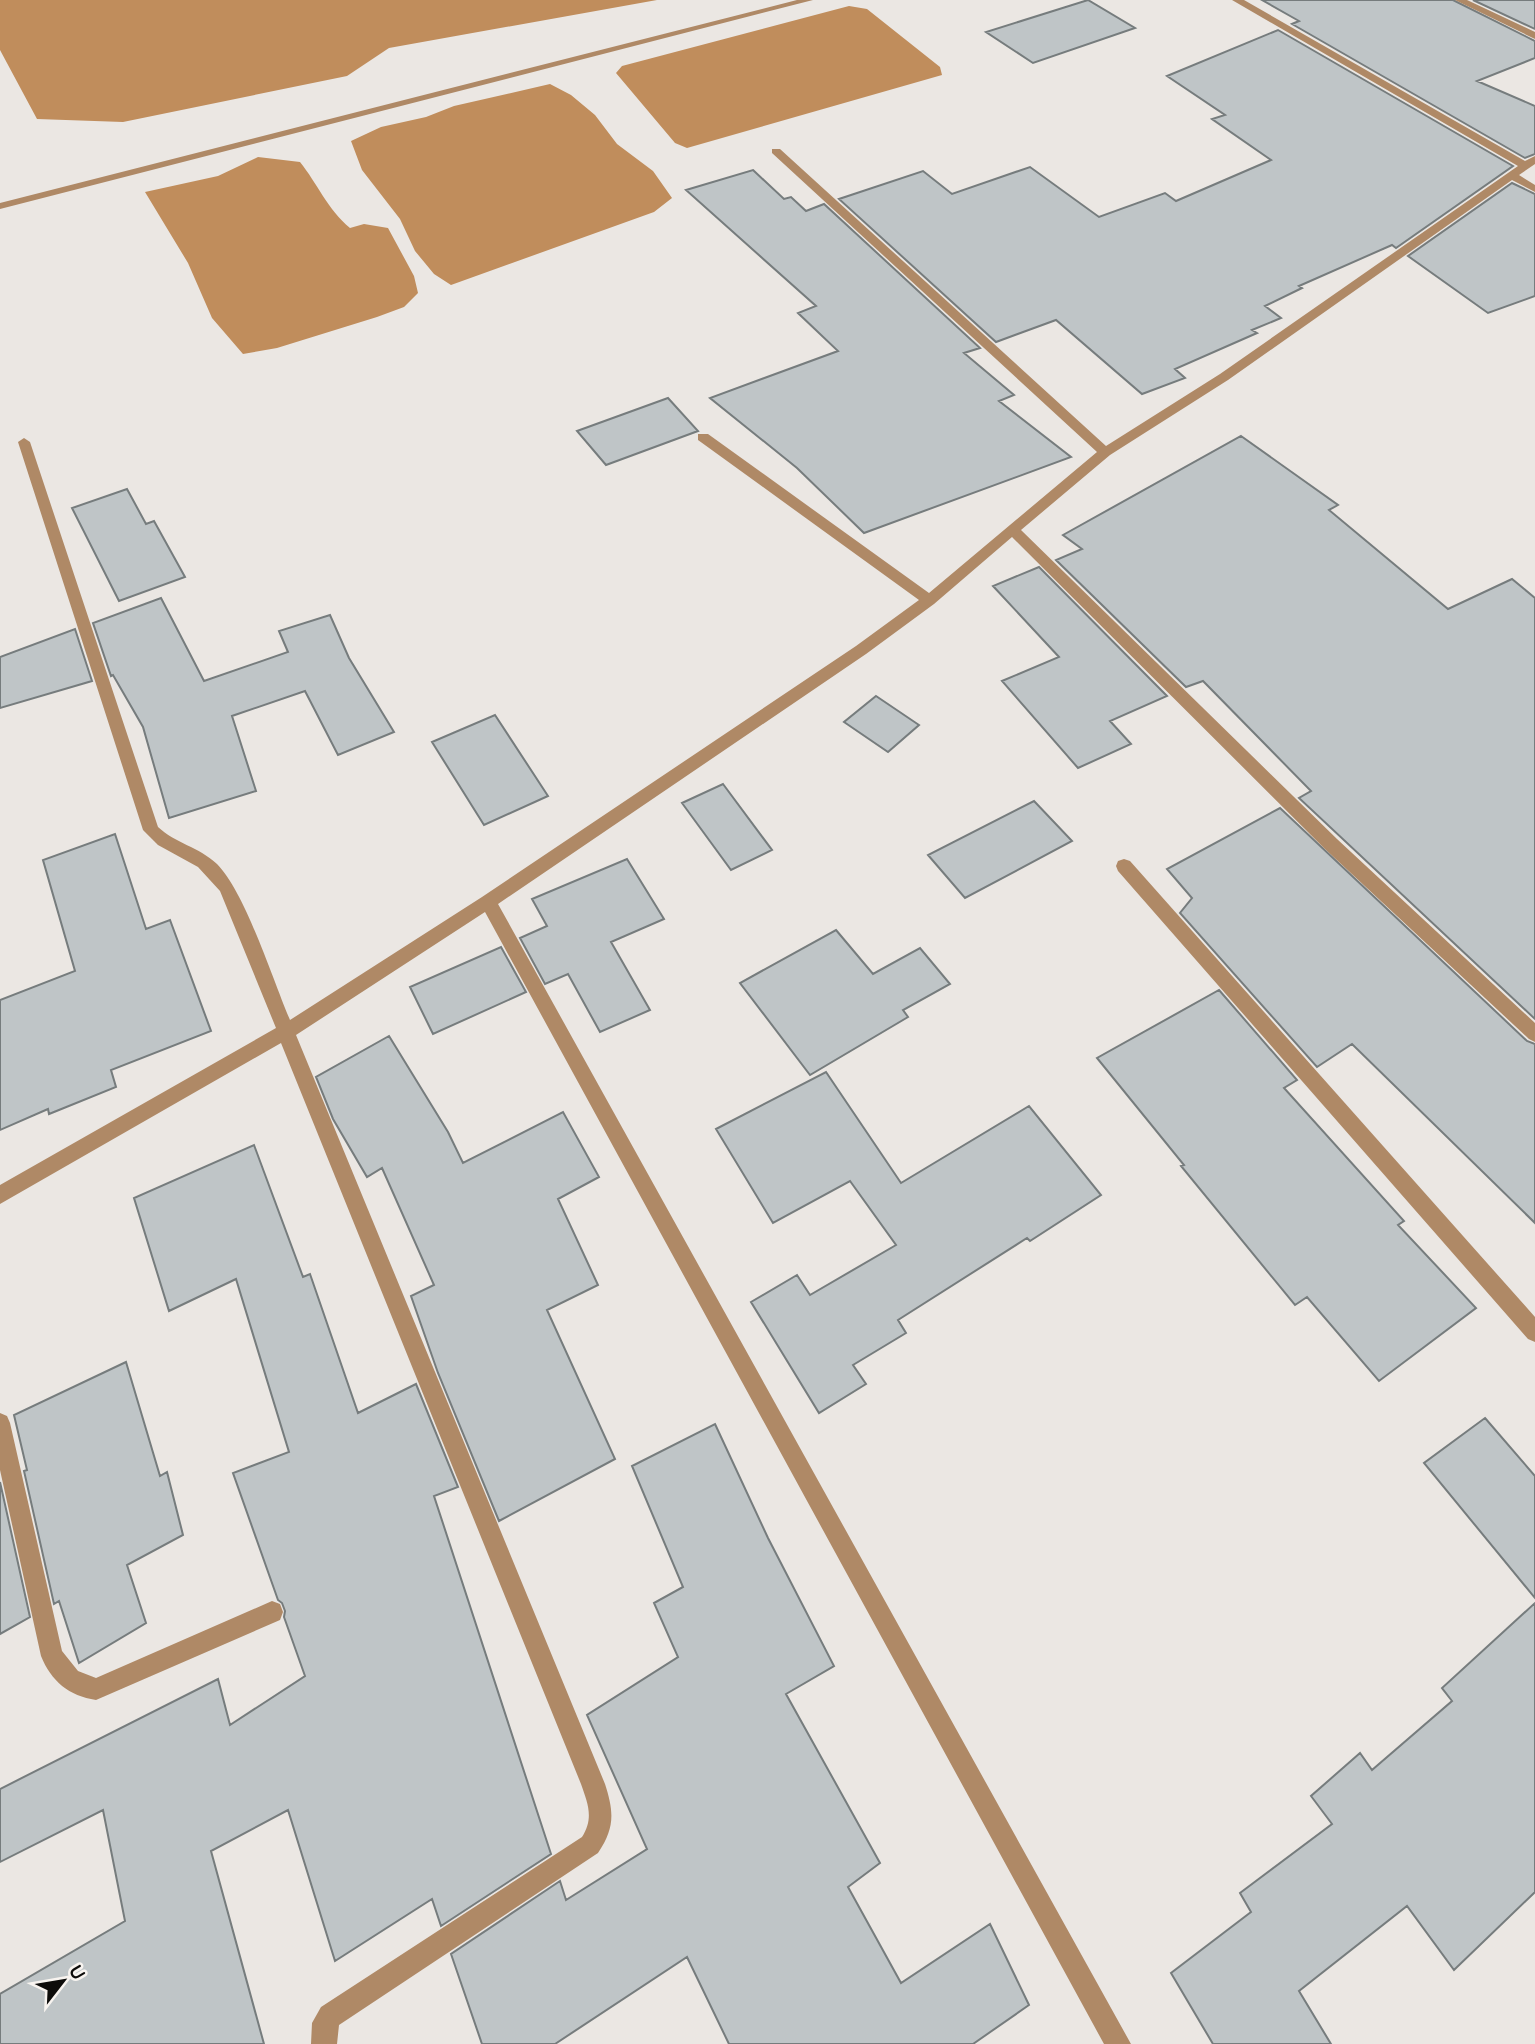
<svg xmlns="http://www.w3.org/2000/svg" width="1535" height="2044" font-family="Quicksand,sans-serif">
	<style>
		.water { fill: #c08d5c }
		.building { fill: #bfc5c7; stroke: #767c7d; stroke-width: 2 }
		.lines { fill: none; stroke-linecap: round; stroke-linejoin: round }
		.minor { fill: #af8966; fill-rule: evenodd }
	</style>
	<rect width="100%" height="100%" fill="#ebe7e3"/>
	<path class="water" d="M0,0H657L389,48L347,76L123,122L37,119L0,50Z
		M849,6L867,9L940,67L942,75L687,148L675,143L616,73L622,66Z
		M550,84L571,95L595,115L617,144L653,171L672,198L654,212L451,285L434,274L415,251L400,219L362,170L351,141L381,127L426,117L454,106Z
		M258,157L300,162C317,183 328,210 350,228L364,224L388,228L414,276L418,293L404,307L377,317L277,348L243,354L212,318L188,263L145,192L218,176Z"/>
	<path class="building" d="M1088,0L1135,28L1033,63L986,32Z
		M1262,0H1453L1535,41V58L1477,81L1535,106V154L1525,158L1292,24L1299,21Z
		M1473,0H1535V29Z
		M1278,30L1513,166L1396,248L1392,245L1299,286L1302,288L1265,306L1281,318L1252,330L1257,333L1175,369L1185,378L1142,394L1056,320L996,342L839,199L923,171L952,194L1030,167L1099,217L1165,193L1176,201L1271,160L1212,119L1225,115L1167,76Z
		M753,170L784,199L791,197L806,211L824,204L980,348L964,353L1014,395L999,401L1071,457L864,533L797,468L710,398L838,351L798,313L816,306L686,190Z
		M1512,183L1535,194V296L1488,313L1408,256Z
		M668,398L698,431L606,465L577,431Z
		M1241,436L1338,505L1329,510L1448,609L1512,579L1535,598V1019L1299,798L1311,791L1203,681L1186,687L1056,560L1082,549L1063,535Z
		M127,489L146,524L154,521L185,577L119,601L72,508Z
		M1039,567L1167,696L1110,721L1131,744L1078,768L1002,681L1059,657L993,586Z
		M161,598L204,681L288,652L279,631L330,615L349,658L394,732L338,755L305,691L232,716L256,791L169,818L143,727L113,675L111,676L93,623Z
		M75,629L92,681L0,708V657Z
		M876,696L919,725L888,752L844,722Z
		M495,715L548,796L484,825L432,742Z
		M723,784L772,850L731,870L682,803Z
		M1034,801L1072,841L965,898L928,855Z
		M1280,808L1527,1041L1535,1044V1223L1352,1044L1317,1067L1180,913L1192,898L1167,869Z
		M115,834L146,929L170,920L211,1031L111,1070L116,1087L49,1114L48,1109L0,1130V1000L75,971L43,860Z
		M627,859L664,919L611,942L650,1010L600,1032L568,974L545,984L520,938L547,926L532,899Z
		M836,930L873,974L920,948L950,984L903,1010L908,1017L810,1075L740,983Z
		M501,947L526,992L433,1034L410,987Z
		M1219,990L1297,1080L1284,1088L1404,1221L1398,1225L1476,1308L1379,1381L1307,1297L1295,1305L1181,1166L1184,1165L1097,1058Z
		M389,1036L448,1132L463,1163L563,1112L599,1177L558,1199L598,1285L547,1310L615,1459L499,1521L438,1373L411,1296L434,1285L382,1168L367,1177L333,1119L316,1077Z
		M826,1072L901,1183L1029,1106L1101,1195L1030,1241L1027,1238L898,1320L906,1333L853,1365L866,1384L819,1413L751,1302L797,1275L810,1295L896,1245L850,1181L773,1223L716,1129Z
		M254,1145L303,1277L310,1274L358,1413L416,1384L458,1487L434,1496L551,1854L441,1926L432,1899L335,1961L288,1810L211,1851L264,2044H0V1994L125,1921L103,1810L0,1862V1789L218,1679L230,1725L305,1676L284,1617L285,1611L282,1603L278,1600L233,1473L289,1452L236,1279L169,1311L134,1198Z
		M126,1362L160,1476L167,1472L183,1535L127,1565L146,1623L79,1663L59,1601L54,1604L24,1471L27,1470L14,1415Z
		M1485,1418L1535,1476V1598L1424,1463Z
		M715,1424L768,1538L834,1666L786,1694L880,1863L848,1887L901,1983L990,1924L1029,2005L973,2044H729L687,1957L555,2044H482L451,1954L560,1881L566,1900L647,1849L587,1715L678,1657L654,1603L683,1587L632,1466Z
		M0,1482L30,1617L0,1634Z
		M1535,1603V1892L1454,1970L1407,1906L1299,1991L1331,2044H1213L1171,1973L1251,1912L1240,1893L1332,1824L1311,1796L1360,1753L1372,1770L1452,1701L1442,1688Z"/>
	<g class="lines">
		<path class="minor" d="M797,0H813L0,209V203Z
			M1232,0H1244L1525,161L1535,156V164L1519,175L1535,185V192L1512,180L1228,380L1110,455L1021,530L1337,839L1535,1023V1042L1529,1039L1325,849L1012,537L934,604L866,654L498,904L1131,2044H1104L485,912L296,1035L605,1784C614,1812 615,1828 598,1853L339,2025L337,2044H311L312,2023L321,2007L582,1837C594,1818 588,1804 581,1784L281,1043L0,1204V1185L276,1028L220,891L198,867L158,845L143,830L18,442L24,438L30,442L158,827C175,843 199,847 217,864C245,892 273,980 290,1020L482,897L856,646L919,600L698,440V434H708L929,593L1097,452L772,153V149H780L1106,446L1220,374L1518,166Z
			M1455,0H1467L1535,32V39Z
			M1124,859L1130,861L1535,1317V1342L1528,1339L1118,871L1116,866L1118,861Z
			M0,1413L7,1416L10,1423L62,1651L78,1671L96,1678L272,1601L280,1604L283,1612L280,1620L96,1700C69,1696 51,1681 41,1656L0,1470Z"/>
	</g>
	<g transform="translate(63 1981) rotate(59)" stroke="#f8f4f0" stroke-width="5" paint-order="stroke">
	<path d="M0-5L12 26L0 18L-12 26Z" fill="#0d0c0a"/>
	<text y="-10" font-size="19" font-weight="bold" text-anchor="middle" fill="#0d0c0a">U</text>
	</g>
</svg>
